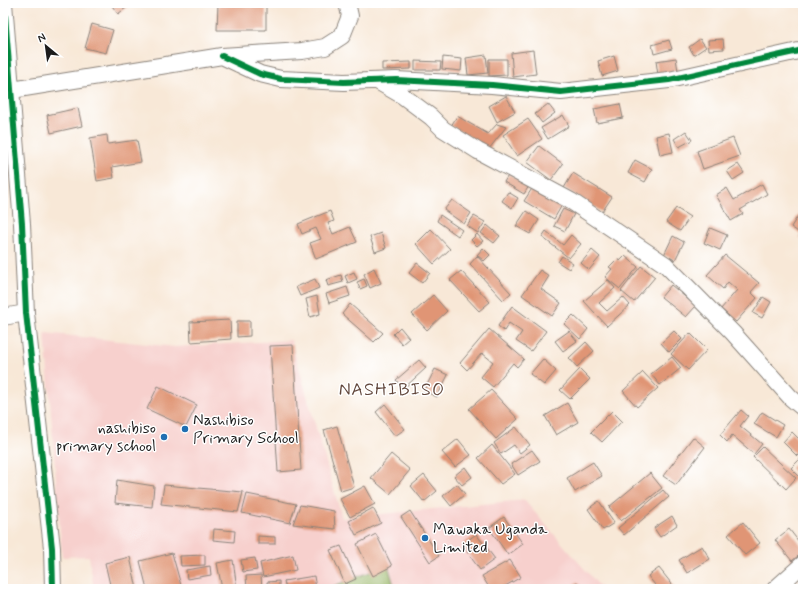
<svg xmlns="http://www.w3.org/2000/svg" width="806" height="592" font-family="Mynerve,sans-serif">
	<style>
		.built { fill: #f7d0cd }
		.forest { fill: #99b668; stroke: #5a6942 }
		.building { fill: #e09574 }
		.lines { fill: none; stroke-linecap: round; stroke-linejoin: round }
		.minor-casing { stroke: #8a827a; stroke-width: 18 }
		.minor { stroke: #fff; stroke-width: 16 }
		.cycleway-casing { stroke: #fff; stroke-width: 8 }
		.cycleway { stroke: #00873e; stroke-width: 6 }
		.poi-dot { fill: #1f6fb2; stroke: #fff; stroke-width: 1.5 }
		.labels { text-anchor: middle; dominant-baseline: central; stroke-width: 3; stroke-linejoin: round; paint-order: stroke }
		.poi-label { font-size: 16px; fill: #1c1c1c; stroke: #fff; text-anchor: start }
		.quarter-label { font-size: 18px; letter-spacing: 1px; fill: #61463b; stroke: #fff }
	</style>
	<rect width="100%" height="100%" fill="#fff"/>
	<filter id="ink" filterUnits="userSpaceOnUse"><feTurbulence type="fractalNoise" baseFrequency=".025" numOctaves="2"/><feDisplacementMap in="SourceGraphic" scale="8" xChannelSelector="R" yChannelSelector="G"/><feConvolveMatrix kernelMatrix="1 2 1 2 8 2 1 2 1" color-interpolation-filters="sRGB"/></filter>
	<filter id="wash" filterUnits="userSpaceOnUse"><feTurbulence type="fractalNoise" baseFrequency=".012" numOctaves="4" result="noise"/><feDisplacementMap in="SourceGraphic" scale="16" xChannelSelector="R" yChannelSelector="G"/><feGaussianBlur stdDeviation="0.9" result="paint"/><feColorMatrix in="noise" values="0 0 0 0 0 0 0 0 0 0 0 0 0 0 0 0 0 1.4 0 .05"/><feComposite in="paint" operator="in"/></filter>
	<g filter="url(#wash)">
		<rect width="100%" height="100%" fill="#f8e8d7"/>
		<path class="built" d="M45,333L175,347L291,340L342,518L524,500L602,589H94L89,556L62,557Z"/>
		<path class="forest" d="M388,565L395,589H326Z"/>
		<g id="blocks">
			<path class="building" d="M110,3H130L131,4L118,14Z
				M218,3H266V30H217Z
				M92,24L113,30L106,53L85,48Z
				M700,39L706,47L694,55L689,47Z
				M723,39L724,49L709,50L708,40Z
				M669,40L672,49L654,54L652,45Z
				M533,50L536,74L513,77L511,53Z
				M486,55L488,73L468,75L466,58Z
				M614,56L618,71L602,76L598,61Z
				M443,57L462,59L461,71L442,69Z
				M676,58L678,71L658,75L656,61Z
				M489,59H507V75L489,76Z
				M415,61L441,62L440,70H415Z
				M411,62V69L382,70V63Z
				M506,96L515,112L497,122L489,106Z
				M548,104L555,113L542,123L535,114Z
				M620,104L623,118L597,123L594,109Z
				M78,108L82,126L51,133L47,115Z
				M563,115L569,126L548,139L541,128Z
				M457,116L488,134L497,124L506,127L489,149L451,126Z
				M528,119L542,139L517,156L503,135Z
				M686,131L692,140L679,147L674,139Z
				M669,133L673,152L660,155L656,136Z
				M107,135L108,144L137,140L141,162L112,167L114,178L97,181L90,138Z
				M733,138L740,156L703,169L697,151Z
				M539,146L563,164L551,180L527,162Z
				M635,160L652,169L645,182L628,173Z
				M738,164L744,173L733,180L727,171Z
				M573,173L612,197L602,212L564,188Z
				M509,174L529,186L524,194L504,182Z
				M762,184L767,194L740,210L743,214L731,221L716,195L727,188L734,200Z
				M533,187L562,205L554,219L524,201Z
				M508,192L518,198L512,208L502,201Z
				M452,200L471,213L464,224L444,210Z
				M676,208L690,217L680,231L666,222Z
				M803,208V239L799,237L801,234L791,227Z
				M563,209L574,214L565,231L554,226Z
				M330,211L334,221L328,223L333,234L350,227L357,242L316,259L310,243L321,239L316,228L302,234L298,224Z
				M526,211L539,220L530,234L516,226Z
				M440,215L462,230L458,236L437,221Z
				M474,216L485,222L478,233L467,226Z
				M487,225L500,236L494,243L481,233Z
				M710,228L727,235L720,250L704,243Z
				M431,229L450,249L434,264L416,244Z
				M546,231L563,245L571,235L581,244L569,258L542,237Z
				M381,233L386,248L375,252L370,237Z
				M477,234L483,241L477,246L471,240Z
				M673,236L684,242L675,260L664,255Z
				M483,248L490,255L484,261L477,255Z
				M592,250L600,257L589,270L581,263Z
				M725,255L759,283L751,292L757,298L736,322L721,309L737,290L728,282L723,289L707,275Z
				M477,256L511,293L503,300L470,264Z
				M562,256L573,263L569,269L558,262Z
				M625,256L638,267L620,289L605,277L612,269L609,267L617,259L620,261Z
				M417,263L430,273L422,283L409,273Z
				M641,266L655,277L634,302L621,291Z
				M374,268L381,283L370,288L364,274Z
				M540,270L549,276L541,289L561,303L552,316L522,295Z
				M461,271L490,302L479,311L450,280Z
				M354,272L357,279L348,283L345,276Z
				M341,275L343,282L328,286L326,280Z
				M315,279L319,288L300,296L296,287Z
				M364,279L367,286L360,289L357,282Z
				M608,280L615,288L599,303L607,311L623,297L630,305L607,326L584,301Z
				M671,285L696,306L686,317L661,297Z
				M347,287L350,296L329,303L326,294Z
				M433,295L447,311L427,330L412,314Z
				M317,296L320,314L310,317L306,299Z
				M763,297L771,302L762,318L753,313Z
				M350,304L383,333L374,342L342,314Z
				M512,306L546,331L531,351L516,341L522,332L509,323L504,331L498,326Z
				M573,315L588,329L580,339L564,324Z
				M230,320L231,339L191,342L190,322Z
				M237,321H250V336L237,337Z
				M400,327L409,338L402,344L393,334Z
				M489,329L524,359L517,367L513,363L493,387L481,377L493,362L482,353L467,370L460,363Z
				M569,331L577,341L563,351L555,341Z
				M674,331L682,339L669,352L661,343Z
				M690,333L707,350L688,370L671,354Z
				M586,342L594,351L577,367L569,358Z
				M293,345L301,470L278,472L270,346Z
				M672,357L681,368L660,385L651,374Z
				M543,359L556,371L544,385L530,374Z
				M419,360L426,368L403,389L396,380Z
				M435,369L448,375L437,397L424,391Z
				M580,369L590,379L570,399L560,390Z
				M643,372L658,388L637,407L623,391Z
				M158,386L197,405L186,427L147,409Z
				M491,390L518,419L496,439L469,409Z
				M567,403L578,422L556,435L545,416Z
				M385,404L405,429L395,436L376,412Z
				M741,410L748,416L740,426L762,444L754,454L732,435L727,442L720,435Z
				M612,411L622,421L602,442L591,432Z
				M762,412L783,425L776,437L754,424Z
				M337,426L354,487L341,491L324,430Z
				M516,427L530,445L520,453L514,445L501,454L494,443Z
				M792,432L803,443V450L797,456L783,442Z
				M693,437L705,447L676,485L663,476Z
				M458,439L471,455L455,467L442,452Z
				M492,445L515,474L501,484L478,458Z
				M763,447L796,478L786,489L753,457Z
				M532,450L540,461L518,475L511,464Z
				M391,454L410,470L390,494L371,478Z
				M803,456V480L791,468Z
				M593,462L602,476L575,492L567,478Z
				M465,467L472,477L462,485L454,476Z
				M650,473L662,488L621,521L609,507Z
				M424,475L437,491L424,502L411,486Z
				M117,480L154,486L152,507L115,503Z
				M457,484L465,494L451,506L443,496Z
				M164,485L243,492L238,512L161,504Z
				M365,486L375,504L350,517L340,499Z
				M663,490L669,497L624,535L618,528Z
				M247,494L296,504L290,523L242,513Z
				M599,501L614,523L603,530L588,509Z
				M300,505L334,511L335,529L293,524Z
				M373,508L381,523L356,535L349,521Z
				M410,511L439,556L430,562L401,517Z
				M672,516L677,525L660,537L654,528Z
				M504,517L523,544L508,555L489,528Z
				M743,522L760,543L745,555L728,535Z
				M214,529L235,531L234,542L213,540Z
				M789,529L803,547V552L792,561L775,540Z
				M376,534L392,566L373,576L357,544Z
				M476,534L495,559L480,570L462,545Z
				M258,536L275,537V544H258Z
				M341,546L356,579L345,584L330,550Z
				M702,546L710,559L687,573L679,560Z
				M172,553L182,589H147L140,561Z
				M205,555V565L181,566L180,556Z
				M293,555L296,570L263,577L260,563Z
				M130,557L137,589H111L105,563Z
				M255,558L257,570L243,572L241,560Z
				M233,560L237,589H222L217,563Z
				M510,560L521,577L500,589H490L482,576Z
				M210,566L211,575L187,579L186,570Z
				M659,568L675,588L673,589H658L648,576Z
				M261,575L262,589H247L246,576Z
				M314,576L316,589H286L284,581Z
				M279,581V589H267V582Z
				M577,582L583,589H568Z"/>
		</g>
	</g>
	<g filter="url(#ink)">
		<use href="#blocks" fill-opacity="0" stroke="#8a827a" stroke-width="1"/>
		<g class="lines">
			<g class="minor-casing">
				<path id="minor" d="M4,3L22,224L26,313L52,548L53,589
					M222,56L260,74L281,79L344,82L396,80L492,85L561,92L669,80L803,50
					M377,81L403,96L431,117L443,129L478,151L571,201L666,265L733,333L791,398L803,408
					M12,90L222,56L302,51L325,47L342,36L350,16L347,3
					M3,317L26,313
					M775,589L803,564"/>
			</g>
			<use href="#minor" class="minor"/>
			<g class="cycleway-casing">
				<path id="cycleway" d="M4,3L22,224L26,313L52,548L53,589
					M222,56L260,74L281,79L344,82L396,80L492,85L561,92L669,80L803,50"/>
			</g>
			<use href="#cycleway" class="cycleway"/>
		</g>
	</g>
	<g class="poi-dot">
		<circle cx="185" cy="429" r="4"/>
		<circle cx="164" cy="437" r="4"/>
		<circle cx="425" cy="538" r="4"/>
	</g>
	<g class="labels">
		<g class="poi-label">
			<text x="193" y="420">Nashibiso<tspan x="193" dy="18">Primary School</tspan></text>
			<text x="156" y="428" text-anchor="end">nashibiso<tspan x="156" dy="18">primary school</tspan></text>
			<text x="433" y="529">Mawaka Uganda<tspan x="433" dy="18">Limited</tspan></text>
		</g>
		<g class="quarter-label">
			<text x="392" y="390">NASHIBISO</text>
		</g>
	</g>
	<rect width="806" height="592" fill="none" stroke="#fff" stroke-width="16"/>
	<g transform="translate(46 46) rotate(331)" stroke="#ffffff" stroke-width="3" paint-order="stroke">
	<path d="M0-3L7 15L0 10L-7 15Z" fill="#1c1c1c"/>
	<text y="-6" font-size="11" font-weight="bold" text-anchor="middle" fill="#1c1c1c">N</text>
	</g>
</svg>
